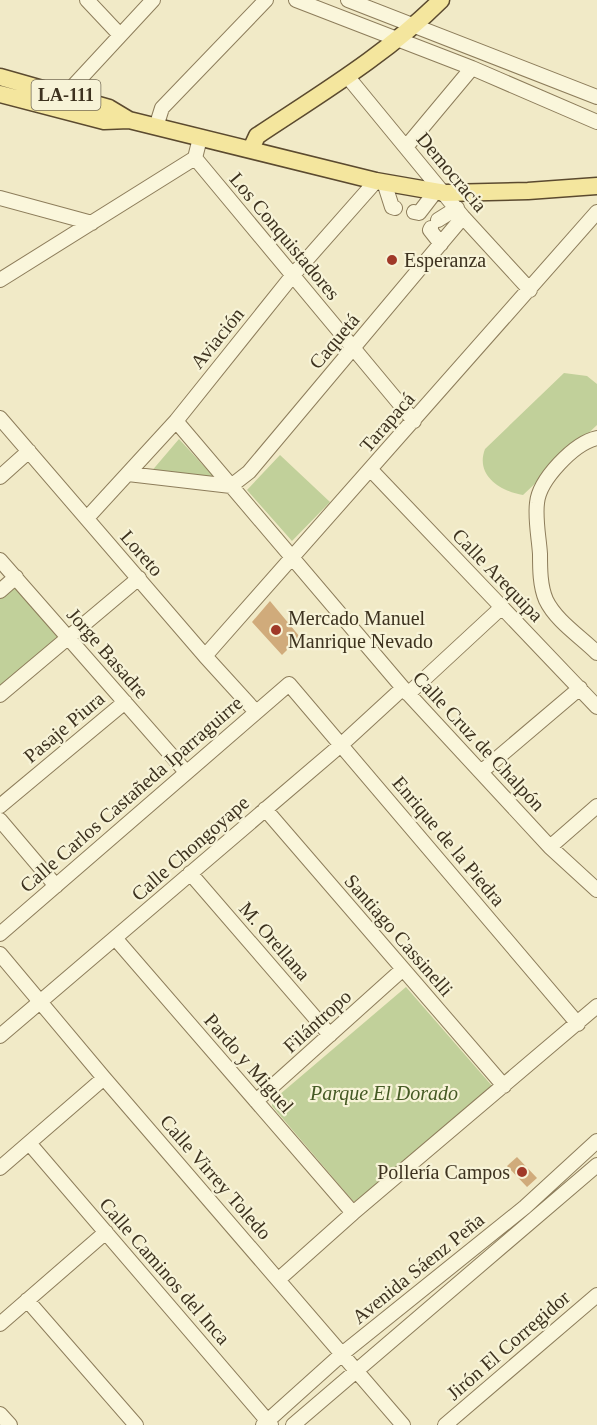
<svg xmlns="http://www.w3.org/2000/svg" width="597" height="1425" font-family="'Times New Roman',serif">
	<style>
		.green { fill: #c1d09a }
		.building { fill: #d0ab7b }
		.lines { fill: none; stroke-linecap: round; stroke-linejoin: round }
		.minor-casing { stroke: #8d7d5b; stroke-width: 16 }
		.major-casing { stroke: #5b4a2f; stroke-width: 19 }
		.minor { stroke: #faf6db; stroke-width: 14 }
		.major { stroke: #f4e69e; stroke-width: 16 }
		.poi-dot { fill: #a03928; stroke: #f7f3d7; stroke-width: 2 }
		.labels { text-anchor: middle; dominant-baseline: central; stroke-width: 4.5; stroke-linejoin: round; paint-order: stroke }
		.shield { fill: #f7f3d7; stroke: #756c56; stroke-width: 1.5 }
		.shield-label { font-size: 18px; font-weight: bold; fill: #3d321f }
		.street-label { font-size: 20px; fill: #3d321f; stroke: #f7f3d7 }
		.poi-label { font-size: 20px; fill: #3d321f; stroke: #f7f3d7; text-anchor: start }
		.park-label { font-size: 20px; font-style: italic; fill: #455a25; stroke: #f7f3d7 }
	</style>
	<rect width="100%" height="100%" fill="#f1eac7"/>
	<path class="green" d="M564,373L587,376L597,384V425L523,495C500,491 475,475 485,449Z
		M179,439L213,476L212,479L150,473Z
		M280,455L330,502L292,541L247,490Z
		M13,582L61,637L0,688V594Z
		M406,987L493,1087L358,1202L353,1201L272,1106V1101Z"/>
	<path class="building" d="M270,601L300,637L282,655L252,622Z
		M517,1157L537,1178L527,1187L507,1166Z"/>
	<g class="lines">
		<g class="minor-casing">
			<path id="minor" d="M87,0L119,34
				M296,0L472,68L597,122
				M348,0L597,97
				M347,76L463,217L530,290
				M65,95L153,0
				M156,127L162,108L266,0
				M406,147L472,68
				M195,158L414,421
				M384,182L392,207L395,208
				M0,198L92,223
				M414,212L419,213L436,191
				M438,220L457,208
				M431,228L430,230L441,244
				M0,280L195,158L200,138
				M0,418L205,656L256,712
				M176,421L403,688L550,847L597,890
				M597,438C574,443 539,480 537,503C535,520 539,538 540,554C540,569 540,586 546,600C556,621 581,637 597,653
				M371,470L597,707
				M128,474L231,486L249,472L463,217
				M0,477L29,451
				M87,518L176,421L293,275L376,181
				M0,560L186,772
				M0,591L16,577
				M205,656L597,212
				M408,694L502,607
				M0,695L139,578
				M481,772L580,688
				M0,806L125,702
				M265,809L504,1086
				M0,820L56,886
				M550,847L597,806
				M190,873L330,1035
				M0,934L289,684L578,1024
				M115,938L353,1213
				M0,954L104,1078L403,1425
				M0,1036L342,744L403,688
				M256,1101L403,969
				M29,1143L271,1425
				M0,1168L104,1078
				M279,1279L353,1213L597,1006
				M27,1300L136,1425
				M0,1324L106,1232
				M0,1414L10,1425
				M263,1425L342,1354L525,1207L597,1141
				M293,1425L597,1165
				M445,1425L597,1295"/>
		</g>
		<g class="major-casing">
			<path id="major" d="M0,77L109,108L129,120
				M0,94L104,121L129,120L376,181L445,193L528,191L597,186
				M251,149L257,136C320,94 387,54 441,0"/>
		</g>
		<use href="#minor" class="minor"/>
		<use href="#major" class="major"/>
	</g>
	<g class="poi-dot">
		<circle cx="392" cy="260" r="6"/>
		<circle cx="276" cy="630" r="6"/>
		<circle cx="522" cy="1172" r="6"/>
	</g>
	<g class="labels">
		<rect class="shield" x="31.5" y="80" width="69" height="30" rx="4.5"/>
		<g class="shield-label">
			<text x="66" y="95">LA-111</text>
		</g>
		<g class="street-label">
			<text transform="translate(452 172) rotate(50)">Democracia</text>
			<text transform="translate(285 236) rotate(50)">Los Conquistadores</text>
			<text transform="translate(217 338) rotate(-51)">Aviación</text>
			<text transform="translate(334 341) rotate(-50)">Caquetá</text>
			<text transform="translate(387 422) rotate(-49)">Tarapacá</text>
			<text transform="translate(142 553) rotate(49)">Loreto</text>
			<text transform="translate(498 575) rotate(46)">Calle Arequipa</text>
			<text transform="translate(108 653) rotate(49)">Jorge Basadre</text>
			<text transform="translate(64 727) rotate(-40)">Pasaje Piura</text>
			<text transform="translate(479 741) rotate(47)">Calle Cruz de Chalpón</text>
			<text transform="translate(131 794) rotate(-41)">Calle Carlos Castañeda Iparraguirre</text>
			<text transform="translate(449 841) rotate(50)">Enrique de la Piedra</text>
			<text transform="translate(190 848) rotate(-41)">Calle Chongoyape</text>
			<text transform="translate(399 935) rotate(49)">Santiago Cassinelli</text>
			<text transform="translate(275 941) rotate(49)">M. Orellana</text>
			<text transform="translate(317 1021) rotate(-42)">Filántropo</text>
			<text transform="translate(249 1063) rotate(49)">Pardo y Miguel</text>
			<text transform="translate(216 1177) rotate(49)">Calle Virrey Toledo</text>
			<text transform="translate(418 1268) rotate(-39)">Avenida Sáenz Peña</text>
			<text transform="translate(165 1271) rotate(49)">Calle Caminos del Inca</text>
			<text transform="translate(508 1345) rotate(-41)">Jirón El Corregidor</text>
		</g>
		<g class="poi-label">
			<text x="404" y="260">Esperanza</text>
			<text x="288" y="618">Mercado Manuel<tspan x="288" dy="23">Manrique Nevado</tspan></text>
			<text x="510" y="1172" text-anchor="end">Pollería Campos</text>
		</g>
		<g class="park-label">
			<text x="384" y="1093">Parque El Dorado</text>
		</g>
	</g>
</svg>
